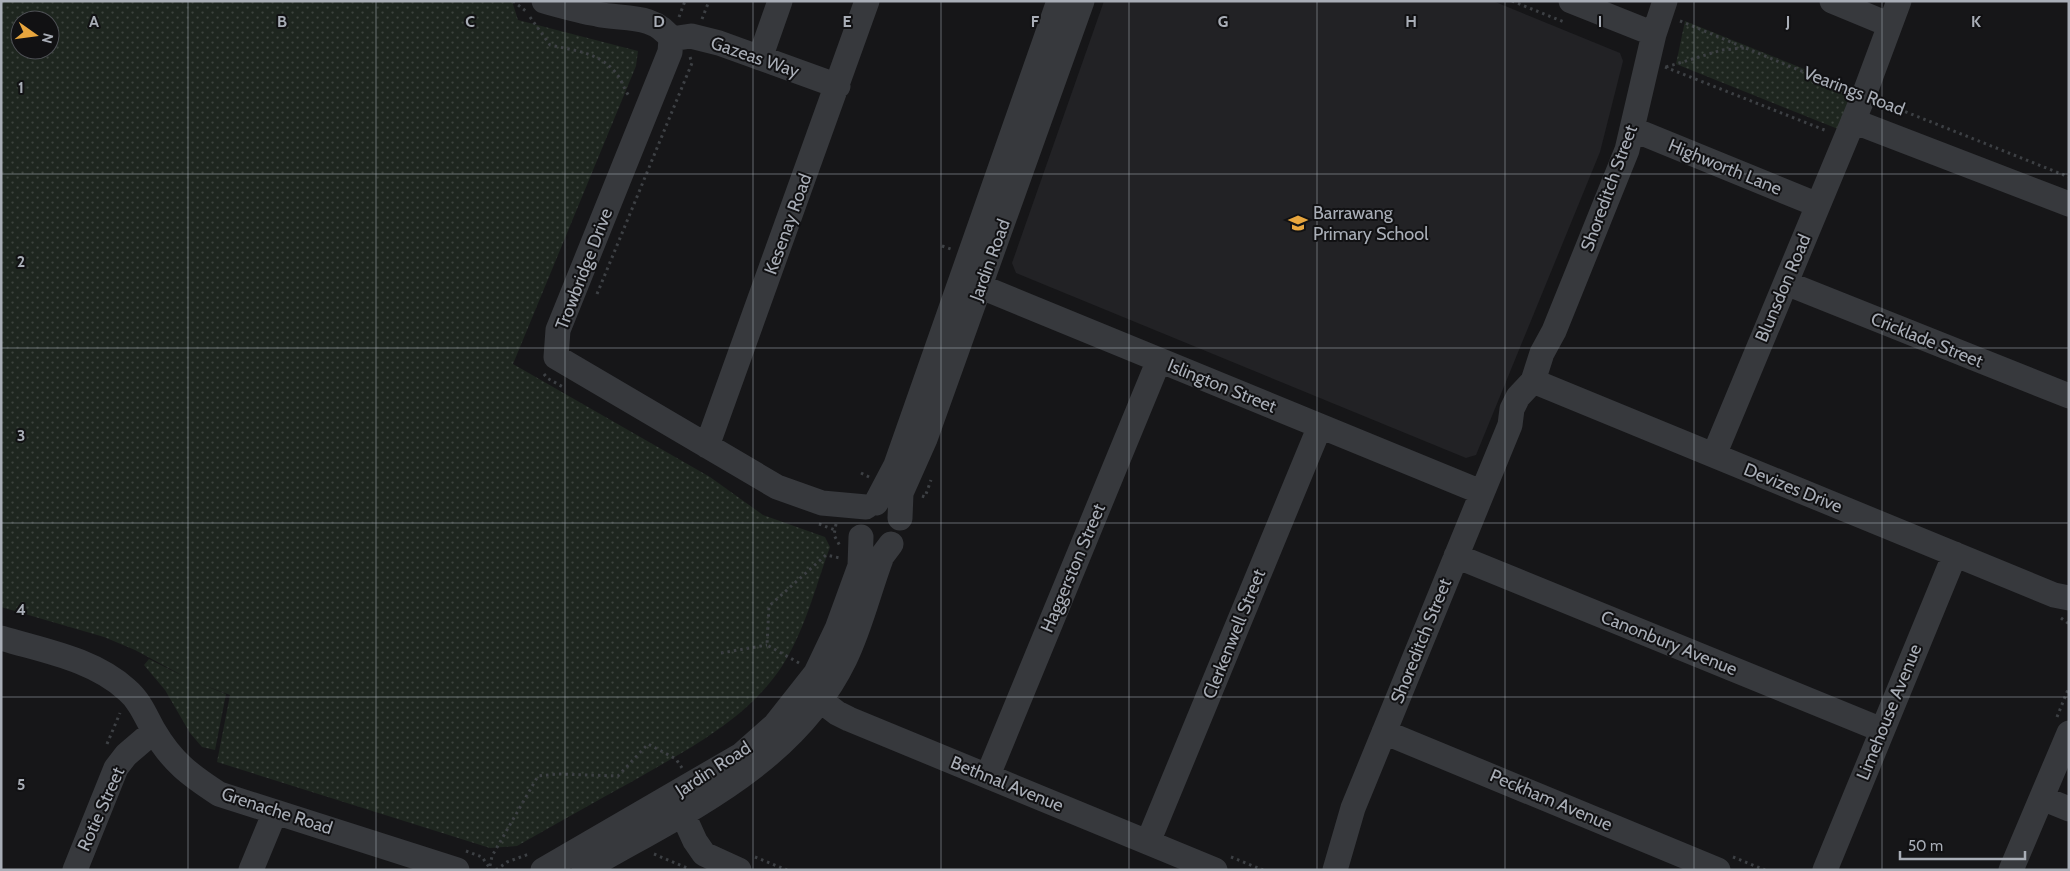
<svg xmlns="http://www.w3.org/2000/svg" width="2070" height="871" font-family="Cabin,sans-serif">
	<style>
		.built { fill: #222225 }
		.park { fill: url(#park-dots); fill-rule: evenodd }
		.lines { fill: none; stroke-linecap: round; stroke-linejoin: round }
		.path { stroke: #3d4044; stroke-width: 3; stroke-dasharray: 2.5 4; stroke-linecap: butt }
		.minor { stroke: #37393d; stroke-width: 25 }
		.grid { fill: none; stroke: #a9aeb7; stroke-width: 1; stroke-opacity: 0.55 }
		.labels { text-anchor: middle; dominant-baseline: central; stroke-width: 4; stroke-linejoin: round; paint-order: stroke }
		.street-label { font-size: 18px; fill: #a9aeb7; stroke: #111113 }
		.poi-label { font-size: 18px; fill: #a9aeb7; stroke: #111113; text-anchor: start }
		.grid-label { font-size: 16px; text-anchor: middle; font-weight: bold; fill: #a9aeb7; stroke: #111113; stroke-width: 4; stroke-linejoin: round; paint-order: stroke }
	</style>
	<defs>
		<pattern id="park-dots" width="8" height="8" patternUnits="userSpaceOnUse" patternTransform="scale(1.25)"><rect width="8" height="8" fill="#1e261f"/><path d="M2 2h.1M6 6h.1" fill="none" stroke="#3c433d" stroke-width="1.8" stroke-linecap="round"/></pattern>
	</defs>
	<rect width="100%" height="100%" fill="#161618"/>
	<path class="built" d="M1104,1H1493L1620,53L1623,61L1600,152L1476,455L1466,458L1016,273L1012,263Z"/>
	<path class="park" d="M1,1H512L518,20L638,51L636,66L513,364L710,477L763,515L825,537L830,547C816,585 806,627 784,663C749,719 688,749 633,781C594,802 556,824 517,846L490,848L217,762L230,695L193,681L226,694L215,750L202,747L190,733L165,690L144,665L149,659L187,678L135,650L104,637L1,607ZM20,20H50V50H20Z
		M1685,21L1854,89L1838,129L1676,64Z"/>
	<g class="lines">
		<path class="path" d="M513,1L527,12
			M1512,1L1564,22
			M530,17L550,45C575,51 599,52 616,73C622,80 624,90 630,97
			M679,17L685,1
			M702,19L709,1
			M1680,21L1845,89
			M1665,67L1827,131
			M1666,67L1722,50L1744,48
			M1881,102L2069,177
			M942,246L951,249
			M597,294L692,63L690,57
			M544,374L547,378L563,387
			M861,473L869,477
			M922,496L925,497L931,480
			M819,524L835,530
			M836,524L834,535L840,546
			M2061,618L2069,624
			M721,653L767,645
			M799,663L767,645L769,606L826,555L840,558
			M2057,717L2069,687
			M107,744L120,713
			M466,851L482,857L489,867
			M654,854L687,868
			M755,857L787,870
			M1231,857L1263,870
			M1733,857L1765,870
			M490,866L492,856L538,776L558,774L618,776L648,744L676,759L682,768
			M485,869V870
			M496,870L507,862L529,854"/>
		<path class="minor" d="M544,1C562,6 579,11 597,14C622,20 654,13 671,39
			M1571,1L1654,34
			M1832,1L1890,25
			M671,39L670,52L558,330L556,357L777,487L822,503L866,507
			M671,39L691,36L719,43L838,86
			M760,58L780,1
			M1853,121L2069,204
			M1632,129L1818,205
			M962,279L1481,492
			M1786,283L2069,396
			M1533,381L2054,595L2069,598
			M707,446L867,1
			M1714,455L1864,95L1899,1
			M876,503L896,465L1059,1
			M900,518L901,493L925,439L1082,1
			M1456,556L1882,730
			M1,638C44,651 93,659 127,690C140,701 146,717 154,731C172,762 190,775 219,794L457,870
			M807,690L837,713L849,719L1215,870
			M1384,732L1718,870
			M988,775L1159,360
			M675,797L695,841L704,854L739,870
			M2042,798L2069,809
			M1148,842L1320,426
			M75,870L116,768L126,755L154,731
			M251,870L275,812
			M543,870L741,755L775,725L816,673L837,629L860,566L861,537
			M584,870C681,813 793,766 845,659C861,626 869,590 882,556L891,544
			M1335,870L1353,808L1510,425L1512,409L1518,397L1533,381L1542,353L1554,331L1627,150L1654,34L1665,1
			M1825,870L1955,554
			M2011,870L2069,733"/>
	</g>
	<path class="grid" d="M188,1V870M376,1V870M565,1V870M753,1V870M941,1V870M1129,1V870M1317,1V870M1505,1V870M1694,1V870M1882,1V870M1,174H2069M1,348H2069M1,523H2069M1,697H2069"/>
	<defs>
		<g id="school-bare" transform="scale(1.5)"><path d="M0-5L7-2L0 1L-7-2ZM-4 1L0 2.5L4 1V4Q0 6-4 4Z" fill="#e8a63e" stroke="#111113" stroke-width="2.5" paint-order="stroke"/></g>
	</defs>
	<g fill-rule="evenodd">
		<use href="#school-bare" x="1298" y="223"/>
	</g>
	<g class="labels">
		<g class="street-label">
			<text transform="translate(755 57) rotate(19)">Gazeas Way</text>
			<text transform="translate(1854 91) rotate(21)">Vearings Road</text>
			<text transform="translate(1725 167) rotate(22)">Highworth Lane</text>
			<text transform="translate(1609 188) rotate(-70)">Shoreditch Street</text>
			<text transform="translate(788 224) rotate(-70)">Kesenay Road</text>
			<text transform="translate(990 260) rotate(-70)">Jardin Road</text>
			<text transform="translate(584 269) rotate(-69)">Trowbridge Drive</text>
			<text transform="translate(1783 288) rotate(-67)">Blunsdon Road</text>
			<text transform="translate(1927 340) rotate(22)">Cricklade Street</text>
			<text transform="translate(1222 386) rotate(22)">Islington Street</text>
			<text transform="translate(1793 488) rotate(22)">Devizes Drive</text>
			<text transform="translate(1073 568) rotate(-67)">Haggerston Street</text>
			<text transform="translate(1234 634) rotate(-68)">Clerkenwell Street</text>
			<text transform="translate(1421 641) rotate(-68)">Shoreditch Street</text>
			<text transform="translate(1669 643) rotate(22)">Canonbury Avenue</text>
			<text transform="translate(1889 712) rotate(-68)">Limehouse Avenue</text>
			<text transform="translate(713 769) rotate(-33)">Jardin Road</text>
			<text transform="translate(1007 784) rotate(22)">Bethnal Avenue</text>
			<text transform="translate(1551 800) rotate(23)">Peckham Avenue</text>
			<text transform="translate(101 809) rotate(-66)">Rotie Street</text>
			<text transform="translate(277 811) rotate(18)">Grenache Road</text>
		</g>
		<g class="poi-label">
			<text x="1313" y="213">Barrawang<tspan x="1313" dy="21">Primary School</tspan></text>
		</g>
	</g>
	<g class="grid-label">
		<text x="94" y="27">A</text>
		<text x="282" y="27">B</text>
		<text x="470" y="27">C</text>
		<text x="659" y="27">D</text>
		<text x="847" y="27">E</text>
		<text x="1035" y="27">F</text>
		<text x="1223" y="27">G</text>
		<text x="1411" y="27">H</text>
		<text x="1600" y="27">I</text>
		<text x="1788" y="27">J</text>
		<text x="1976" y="27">K</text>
		<text x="21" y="93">1</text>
		<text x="21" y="267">2</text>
		<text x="21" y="441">3</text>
		<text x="21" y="615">4</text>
		<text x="21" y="790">5</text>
	</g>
	<rect width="2070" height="871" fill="none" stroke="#a9aeb7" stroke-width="5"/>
	<g transform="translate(35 35) rotate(104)"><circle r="24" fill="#111113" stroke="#4e5055"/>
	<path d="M0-4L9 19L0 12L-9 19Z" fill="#e8a63e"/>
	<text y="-8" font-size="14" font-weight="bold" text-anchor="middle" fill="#a9aeb7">N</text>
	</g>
	<path d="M1900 851v8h125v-8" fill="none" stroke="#a9aeb7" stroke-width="2.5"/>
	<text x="1908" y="851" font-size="15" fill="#a9aeb7" stroke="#111113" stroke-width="4" paint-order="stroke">50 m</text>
</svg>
